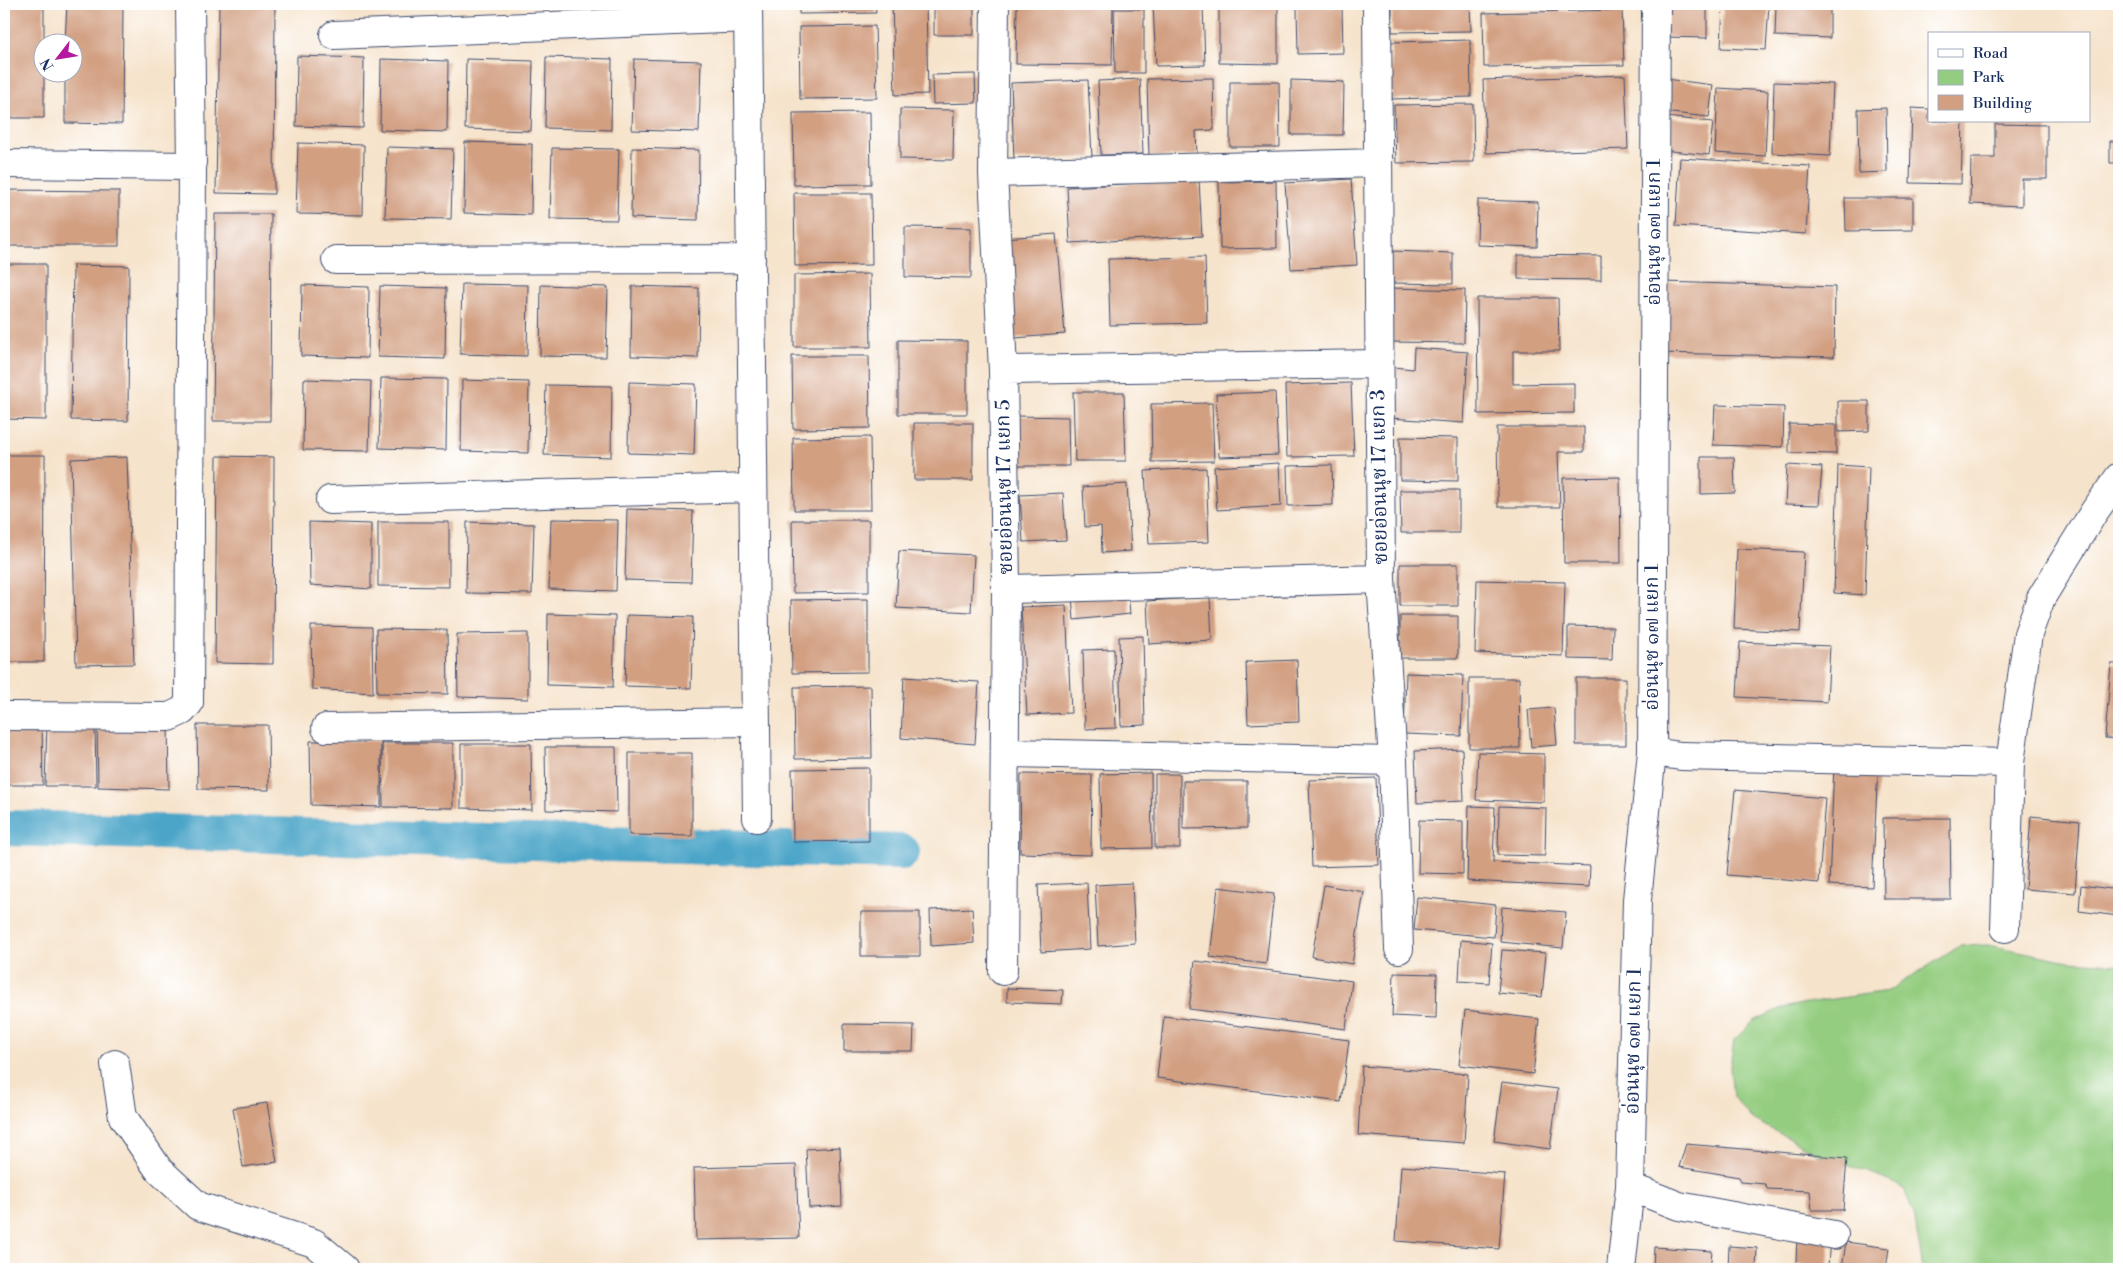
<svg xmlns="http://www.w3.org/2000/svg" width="2123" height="1273" font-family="'Libre Bodoni','Noto Serif Thai',serif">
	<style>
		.green { fill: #94cd80; stroke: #587e6f }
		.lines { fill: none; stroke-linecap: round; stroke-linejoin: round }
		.canal { stroke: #4ba5c8; stroke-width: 36 }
		.building { fill: #d29f81 }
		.minor-casing { stroke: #3c4a6e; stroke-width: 30 }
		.minor { stroke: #fff; stroke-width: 28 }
		.labels { text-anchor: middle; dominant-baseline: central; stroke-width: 5; stroke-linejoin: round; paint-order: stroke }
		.street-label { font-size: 20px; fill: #1b2f5e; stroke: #fff }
	</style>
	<rect width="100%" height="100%" fill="#fff"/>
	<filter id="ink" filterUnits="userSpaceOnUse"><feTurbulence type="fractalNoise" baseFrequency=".02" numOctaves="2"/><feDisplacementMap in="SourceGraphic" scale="10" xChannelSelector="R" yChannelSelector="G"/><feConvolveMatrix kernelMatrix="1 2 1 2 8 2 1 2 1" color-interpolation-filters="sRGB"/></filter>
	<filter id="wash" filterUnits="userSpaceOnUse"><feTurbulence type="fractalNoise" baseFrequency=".0096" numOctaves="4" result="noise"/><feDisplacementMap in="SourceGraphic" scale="20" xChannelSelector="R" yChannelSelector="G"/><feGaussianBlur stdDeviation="1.12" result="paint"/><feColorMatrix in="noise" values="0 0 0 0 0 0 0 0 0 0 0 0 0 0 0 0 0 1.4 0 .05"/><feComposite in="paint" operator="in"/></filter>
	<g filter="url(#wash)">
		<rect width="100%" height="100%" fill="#f6e3cb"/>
		<path class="green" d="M1988,945L2069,961L2119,964V1269H1923L1914,1214L1904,1189L1879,1176L1826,1158L1752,1119L1733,1097L1730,1067L1734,1040L1754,1021L1779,1009L1806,1003L1888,991L1960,946Z"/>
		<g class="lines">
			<path class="canal" d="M4,828L902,852"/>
		</g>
		<g id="blocks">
			<path class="building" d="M4,4H44V118H4Z
				M67,4H123L122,124L65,123V72H72V42H65Z
				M219,4H275L274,194L216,193Z
				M799,4H875L876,13L799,14Z
				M892,4H926L928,94L895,95Z
				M934,4H974V35H934Z
				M1017,4H1113L1112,65L1016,64Z
				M1153,4H1203L1205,65L1156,66Z
				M1219,4H1278V64L1219,63Z
				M1392,4H1470L1471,31L1392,32Z
				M1663,4H1707V38L1664,37Z
				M1723,4H1769L1766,50L1721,48Z
				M1776,4H1830V38L1775,36Z
				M1297,7H1342L1343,53L1298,54Z
				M1114,9H1144V73H1115Z
				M1622,10L1624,65L1484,67L1483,13Z
				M875,26L877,98L800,99L799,27Z
				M1470,40L1471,97L1392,99L1391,42Z
				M297,56L364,58L363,128L296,126Z
				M546,57L612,59L611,130L545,128Z
				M381,59L448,61L447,132L380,130Z
				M466,59L533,61L531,131L465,129Z
				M634,59L701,61L699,132L632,130Z
				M975,74L976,103L933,104L932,75Z
				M1625,75L1628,149L1486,153L1483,80Z
				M1213,78L1214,130L1196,131L1197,155L1149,157L1147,79Z
				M1140,79L1143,154L1101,155L1098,81Z
				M1666,79L1713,85L1709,117L1662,112Z
				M1088,80L1092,157L1014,160L1011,83Z
				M1291,80L1344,82L1343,135H1291Z
				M1230,82H1279L1280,147H1230Z
				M1774,82L1833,84L1830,156L1772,153Z
				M1718,88L1768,91L1765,156L1715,153Z
				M1473,104L1474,162L1396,163L1394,105Z
				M1886,108L1887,172L1859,173L1858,109Z
				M1912,108L1929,109V121H1963L1961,184L1910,183Z
				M900,109L954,110L953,160L900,159Z
				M870,112L871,184L794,185L793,113Z
				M1665,117L1713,122L1709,155L1662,150Z
				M1995,124L2047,125V179H2022V206L1970,204L1971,158H1995Z
				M2110,141H2119V163H2110Z
				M465,142L532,144L531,215L464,213Z
				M298,143L364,145L363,215L296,214Z
				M387,147L453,149L451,219L385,218Z
				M552,148L619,149L617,220L550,219Z
				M632,148L699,150L698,220L631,218Z
				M1680,158L1810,166L1806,234L1676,226Z
				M1351,179L1357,265L1291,269L1285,183Z
				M1199,180L1202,236L1070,243L1067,187Z
				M1276,181L1277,248L1220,249L1219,182Z
				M4,190L119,191V246H4Z
				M794,193H871L872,265L795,266Z
				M1845,198H1913V230L1846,231Z
				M1478,200L1538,202L1537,247L1477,245Z
				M215,214H271L270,421H213Z
				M905,227L971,228V278L905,277Z
				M1056,234L1065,334L1015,338L1005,238Z
				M1390,251L1453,253V284L1390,283Z
				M1518,255L1601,256V280L1518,279Z
				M1205,257L1207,323L1110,325L1108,259Z
				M4,264H46V420L4,419Z
				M73,265L129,266L128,421L71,420Z
				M870,274L871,347H794V275Z
				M1661,282L1835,287L1834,357L1659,353Z
				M462,284L528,285L527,356L460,354Z
				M302,285L369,287L368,358L301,356Z
				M541,285L608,287L606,357L540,356Z
				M380,286L446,288L445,359L378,357Z
				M632,286L699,288L698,358L631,356Z
				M1392,288L1465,290L1464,343L1390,342Z
				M1477,298H1558L1559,351H1513V384L1574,383V413L1478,414Z
				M898,340L967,341V414H898Z
				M1414,348L1468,352L1464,423L1390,418L1393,367L1413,369Z
				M792,356H869L870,428L793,429Z
				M381,378L447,379L446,450L379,448Z
				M304,379L371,381L369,451L303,450Z
				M462,380L529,382L528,453L461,451Z
				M629,382L696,384L694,455L628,453Z
				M1351,383L1354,456L1287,457L1285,385Z
				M546,385L612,386L611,457L544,455Z
				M1073,392H1124L1126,461H1075Z
				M1275,392L1278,455L1219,457L1216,394Z
				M1838,401H1869V431L1838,432Z
				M1212,403L1214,461L1152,462L1151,404Z
				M1715,405L1784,407L1783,447L1713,445Z
				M1017,416L1068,417L1069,466H1016Z
				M914,423H973V480H914Z
				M1789,424L1836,425V454L1789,453Z
				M1497,427H1584V452H1558L1560,507H1498Z
				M870,437L871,510H794L793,438Z
				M1400,437L1458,438V481L1400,480Z
				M4,455H45L44,662H4Z
				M217,456L274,457L273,664L215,663Z
				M127,457L134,664L76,665L71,459Z
				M1701,457H1734L1735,493L1701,494Z
				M1279,463L1281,506L1217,510L1214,467Z
				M1332,465L1333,505L1288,506L1287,466Z
				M1787,465L1822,467L1819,505L1785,504Z
				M1838,465L1869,467L1865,595L1834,593Z
				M1206,468L1209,542L1149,544L1145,471Z
				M1620,477L1621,563H1564L1563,478Z
				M1127,484L1131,551L1102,553L1101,526L1085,527L1083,487Z
				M1400,490H1459V533H1401Z
				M1063,493L1066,540L1023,542L1020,495Z
				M627,509L693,511L691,582L625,580Z
				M551,519L618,520L616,591L549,589Z
				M792,520H869V592L793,593Z
				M309,522L371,524V589L310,585Z
				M378,522H449V587L378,586Z
				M467,522L534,524L532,594L466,593Z
				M1737,549L1804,552L1800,632L1734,629Z
				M899,551L974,555L971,612L896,608Z
				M1400,564H1458V606H1400Z
				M1477,580L1565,582L1563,656L1475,653Z
				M1128,590L1130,614L1074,620L1072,596Z
				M1210,597L1212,640L1149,644L1147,601Z
				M868,599V672L792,673L791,600Z
				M1066,605L1071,713L1027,715L1021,607Z
				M548,614L615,616L613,687L547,685Z
				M627,615L693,617L691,688L625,686Z
				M1400,616H1458V658H1400Z
				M311,626L372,627L373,693L312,689Z
				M1568,626L1613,627L1612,660L1568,659Z
				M376,629L447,630L448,694L377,693Z
				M528,633V699L458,697L457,634Z
				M1143,636L1145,725L1121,726L1119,637Z
				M1740,642L1830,646L1827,702L1737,697Z
				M1114,649L1116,728L1085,729L1083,650Z
				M1297,660L1299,722L1248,724L1246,662Z
				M2111,664H2119V739L2105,738Z
				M1406,673L1463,675L1461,736L1404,734Z
				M904,677L979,682L975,744L901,738Z
				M1469,678H1519L1520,748H1469Z
				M1576,678H1626V745H1576Z
				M871,686L872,758L795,759L794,687Z
				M1554,708L1557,745L1531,747L1528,710Z
				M4,723H42L43,785H4Z
				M97,723H168L169,789L98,787Z
				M47,724H95L96,786H45Z
				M197,725H268L269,790L198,789Z
				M310,741H381V807L311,805Z
				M382,743H453V808L383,807Z
				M461,744H531L532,810L461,808Z
				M545,747H616L617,812L546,810Z
				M1462,749L1464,801L1417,803L1415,751Z
				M1478,752L1544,754V802L1476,800Z
				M629,753H692V836L629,835Z
				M1834,765L1878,767L1872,887L1829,885Z
				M869,768V841L793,842L792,769Z
				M1151,773L1152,848L1101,849L1100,774Z
				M1021,774L1092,775L1091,855L1020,853Z
				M1155,774H1180V848H1155Z
				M1376,778L1379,865L1312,867L1309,780Z
				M1183,781H1247V828L1183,829Z
				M1735,790L1825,798L1819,883L1727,875Z
				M1469,806L1495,807L1493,862L1590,866L1589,887L1467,881Z
				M1499,806L1546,808L1545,856L1498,855Z
				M2031,816L2080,821L2075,893L2025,889Z
				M1883,818H1950L1951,899H1884Z
				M1419,820L1463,821V874L1418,873Z
				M1087,883L1090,949L1041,952L1038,885Z
				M1132,883L1135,943L1098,946L1095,885Z
				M1324,885L1364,892L1352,964L1312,957Z
				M2081,885L2119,890V916L2079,911Z
				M1218,887L1274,894L1266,964L1210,957Z
				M1417,897L1496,905L1494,937L1414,930Z
				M1502,907L1566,912L1563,948L1500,942Z
				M972,908L974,943L931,946L930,910Z
				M861,912H920V956H861Z
				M1461,940L1492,943L1489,983L1459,981Z
				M1502,950L1546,953L1542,997L1498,993Z
				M1195,961L1352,981L1346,1029L1189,1009Z
				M1394,973L1437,974L1436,1018L1392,1016Z
				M1007,988L1063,990L1062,1004L1007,1002Z
				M1465,1010L1539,1019L1533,1074L1459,1065Z
				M1164,1016L1349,1040L1341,1102L1157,1078Z
				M844,1024L914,1025L913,1051H844Z
				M1362,1066L1468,1074L1464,1143L1358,1135Z
				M1502,1082L1558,1089L1550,1149L1494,1141Z
				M267,1103L277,1162L243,1167L233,1108Z
				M1686,1144L1847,1158L1843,1210H1812L1810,1191L1767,1189L1765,1184L1741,1182L1739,1177L1679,1167Z
				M840,1147L842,1206L809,1208L806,1149Z
				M796,1165L799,1238L696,1240L694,1168Z
				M1401,1166L1505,1174L1499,1249L1396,1241Z
				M1797,1235L1830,1238L1828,1266L1796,1264Z
				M1846,1242L1889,1248L1886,1269H1842Z
				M1729,1246L1757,1248L1756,1269H1728Z
				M1654,1247L1712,1251L1710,1269H1653Z"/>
		</g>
	</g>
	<g filter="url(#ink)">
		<use href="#blocks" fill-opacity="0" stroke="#3c4a6e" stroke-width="1"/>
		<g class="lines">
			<g class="minor-casing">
				<path id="minor" d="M748,4L757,818
					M995,4L993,173L1003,370L1006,589L1003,971
					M1377,4L1381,579L1393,761L1399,949
					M334,35L748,18
					M4,164L192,166
					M993,173L1378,163
					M336,260L751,259
					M1003,370L1378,364
					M330,500L753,488
					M1006,589L1381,579
					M4,716L169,717L182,711L189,703L192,166L190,4
					M326,728L756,722
					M1652,752L1681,756L2010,763L2028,634L2041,598L2094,512L2119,477
					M1005,753L1393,761
					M2005,928L2010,763
					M115,1064L123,1117L159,1170L198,1206L314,1243L345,1269
					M1630,1187L1679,1206L1834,1235
					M1621,1269L1630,1187L1637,900L1652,752L1656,4"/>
			</g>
			<use href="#minor" class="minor"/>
		</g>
	</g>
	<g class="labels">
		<g class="street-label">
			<text transform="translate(1654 232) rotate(-90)">อ่อนนุช ๑๗ แยก 1</text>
			<text transform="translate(1380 477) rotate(-91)">ซอยอ่อนนุช 17 แยก 3</text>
			<text transform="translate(1005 487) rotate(-91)">ซอยอ่อนนุช 17 แยก 5</text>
			<text transform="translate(1652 637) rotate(-90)">อ่อนนุช ๑๗ แยก 1</text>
			<text transform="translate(1634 1041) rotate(-89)">อ่อนนุช ๑๗ แยก 1</text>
		</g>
	</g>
	<rect width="2123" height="1273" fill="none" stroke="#fff" stroke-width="20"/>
	<rect x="1928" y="32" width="162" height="90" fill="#ffffff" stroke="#a4acbf"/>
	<rect x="1938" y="49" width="25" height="8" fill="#ffffff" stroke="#a4acbf"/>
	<text x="1973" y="58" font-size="15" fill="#1b2f5e">Road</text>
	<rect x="1938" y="70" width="25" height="15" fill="#94cd80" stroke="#a4acbf"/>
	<text x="1973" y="82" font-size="15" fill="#1b2f5e">Park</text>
	<rect x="1938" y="95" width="25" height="15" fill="#d29f81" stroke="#a4acbf"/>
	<text x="1973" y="108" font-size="15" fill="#1b2f5e">Building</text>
	<g transform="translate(58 58) rotate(239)"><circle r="24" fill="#ffffff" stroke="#a4acbf"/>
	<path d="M0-4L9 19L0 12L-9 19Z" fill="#b5179e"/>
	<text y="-8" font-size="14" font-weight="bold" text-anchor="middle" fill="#1b2f5e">N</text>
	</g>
</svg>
